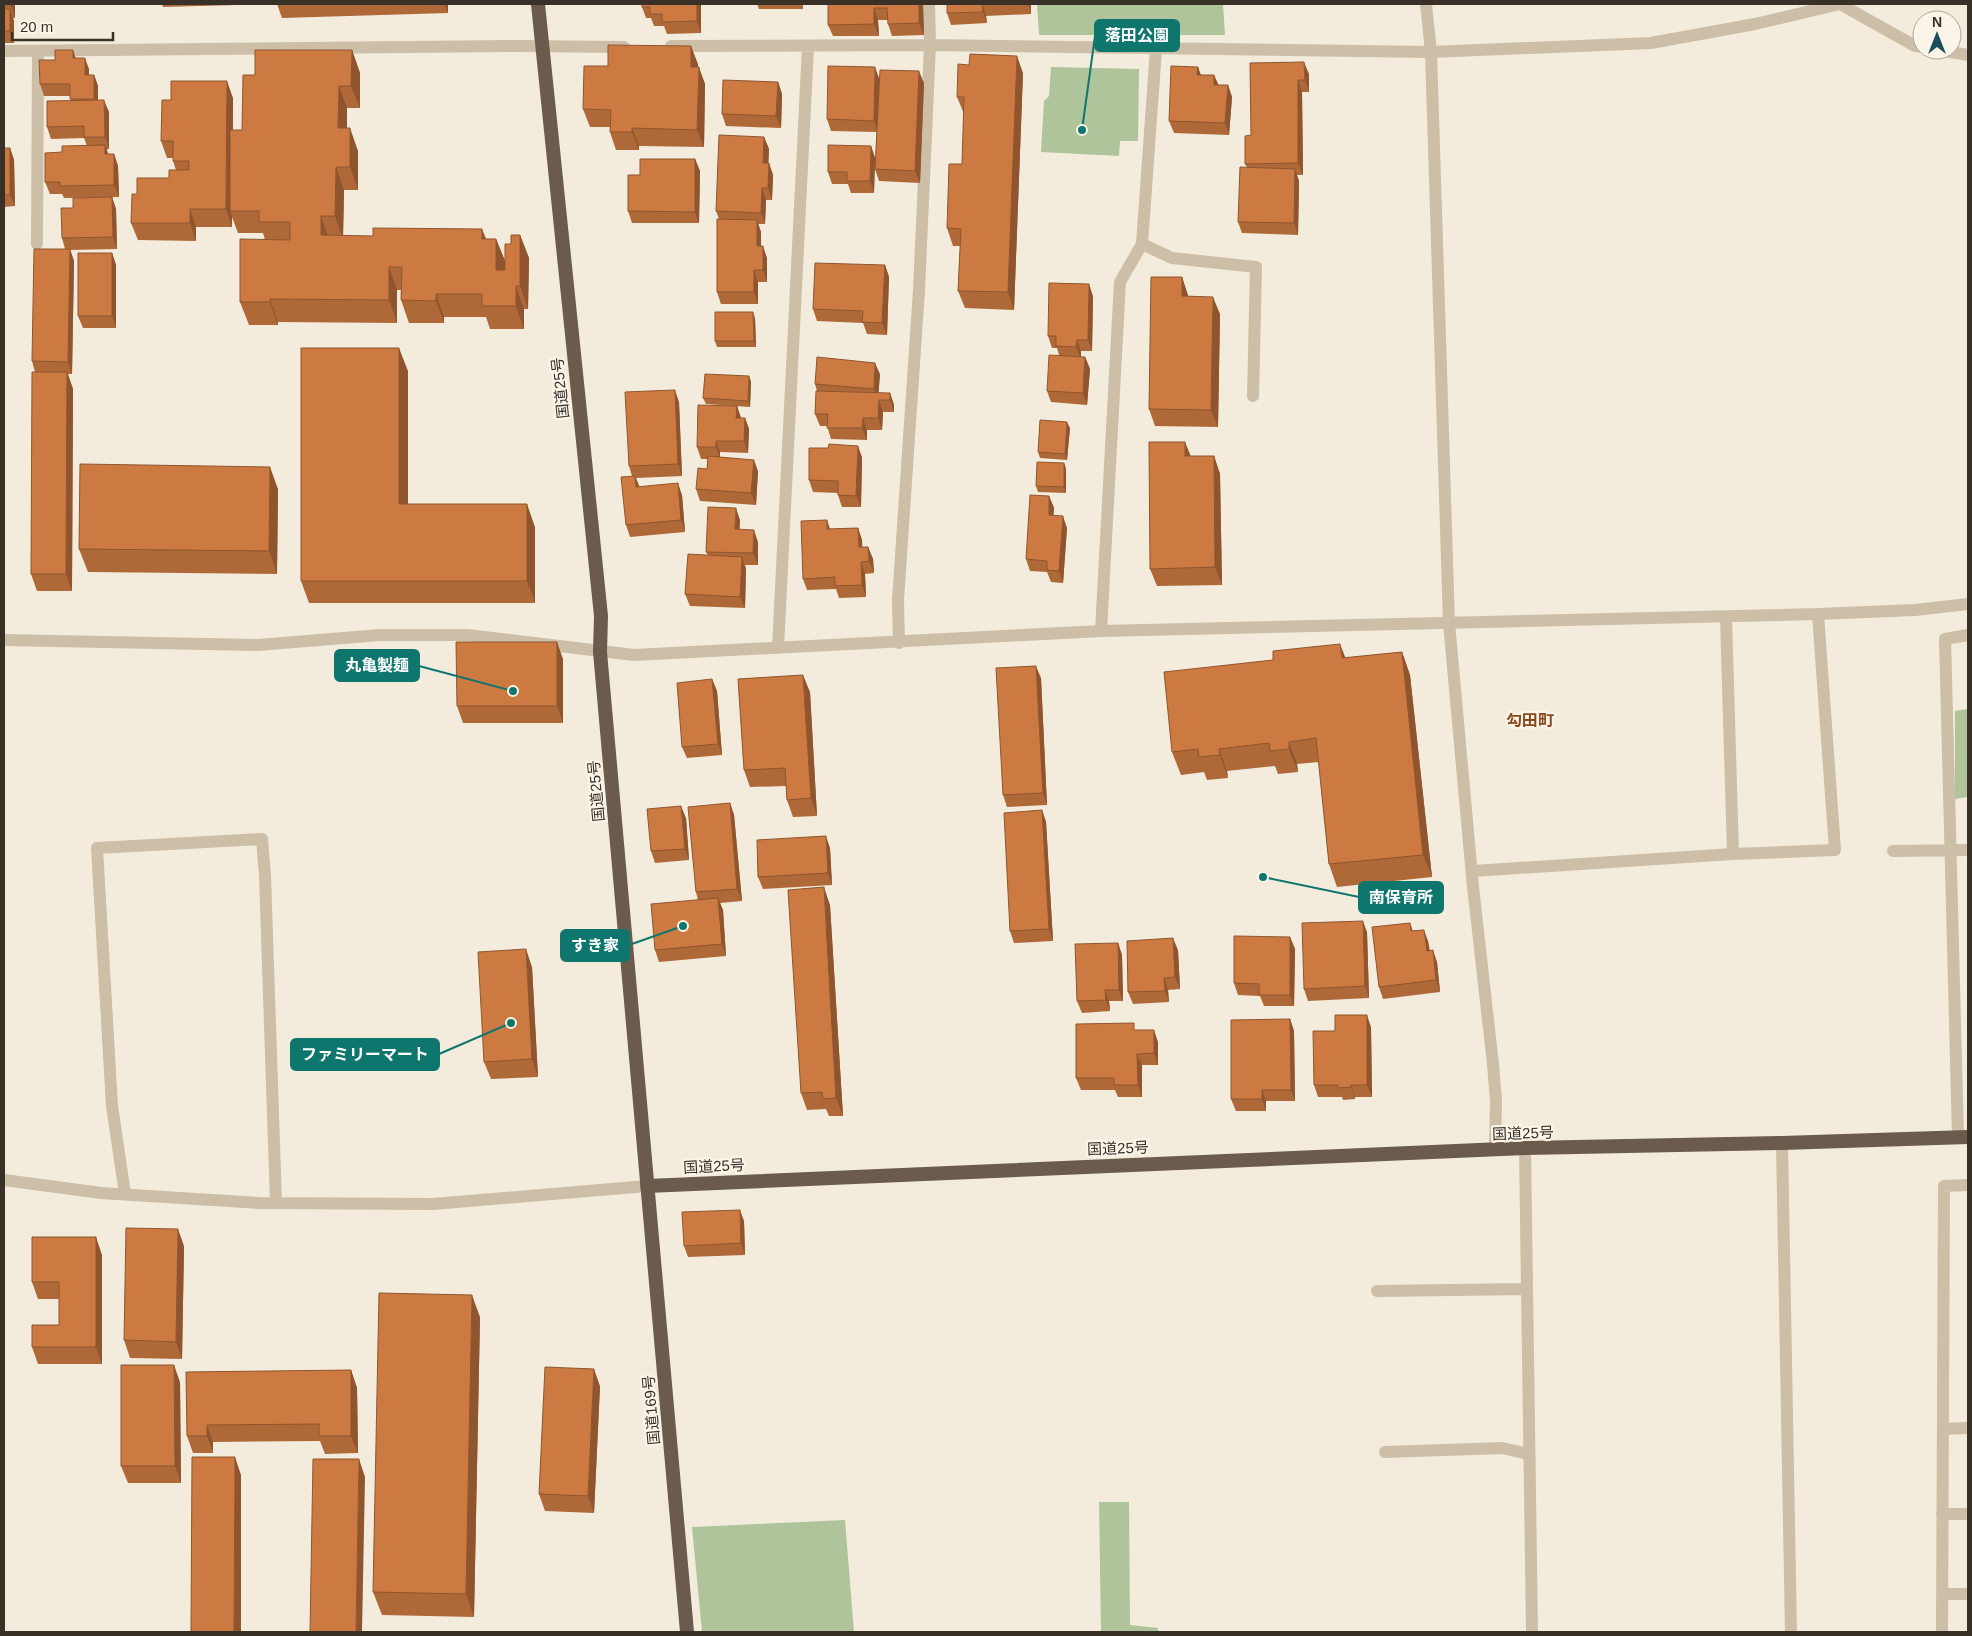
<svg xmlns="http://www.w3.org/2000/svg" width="1972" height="1636" font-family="Helvetica,'Noto Sans JP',sans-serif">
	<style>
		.green { fill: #afc49b }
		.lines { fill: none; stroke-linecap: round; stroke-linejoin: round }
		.minor { stroke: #ccbea7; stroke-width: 12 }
		.tertiary { stroke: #ccbea7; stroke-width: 12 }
		.trunk { stroke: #6a5b4c; stroke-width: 14 }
		.wall { fill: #af6939 }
		.shaded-wall { fill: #8f552e }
		.building { fill: #cc7a42; stroke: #8f552e }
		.labels { text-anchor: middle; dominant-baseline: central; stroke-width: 4.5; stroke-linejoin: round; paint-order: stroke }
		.street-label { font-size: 15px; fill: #393028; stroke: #fbf5e9 }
		.neighbourhood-label { font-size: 16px; font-weight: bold; fill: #8c491d; stroke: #fbf5e9 }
		.leader { fill: none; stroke: #0f766e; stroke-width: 2 }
		.callout-dot { fill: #0f766e; stroke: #fbf5e9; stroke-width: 2 }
		.callout { fill: #0f766e; stroke: #0f766e; stroke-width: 2 }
		.callout-label { font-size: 16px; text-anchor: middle; font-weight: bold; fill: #fff }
	</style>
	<rect width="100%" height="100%" fill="#f3ecdc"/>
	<path class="green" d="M1037,4H1223L1225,35H1039Z
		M1051,67L1139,69L1138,141H1120L1119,156L1041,152L1044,101L1049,96Z
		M1968,709V797L1955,799V711Z
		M1099,1502H1129L1130,1625L1158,1628V1632H1101Z
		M845,1520L854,1632H702L692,1527Z"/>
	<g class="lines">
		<path class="minor" d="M671,46L930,45L1431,52L1651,43L1755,24L1840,4L1915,46L1922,47
			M1939,50L1968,55
			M4,51L516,46L624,47
			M37,244L38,51
			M1142,244L1172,258L1256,267L1253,396
			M1101,631L1120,282L1142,244L1156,49
			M4,640L258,645L380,635H467L634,655L1101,631L1818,614L1915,610L1968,604
			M899,643L898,600L919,290L930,45L929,4
			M778,648L808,46
			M1893,851L1968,850
			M1733,854L1835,850L1818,614
			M1473,871L1733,854L1726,617
			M1958,1137L1945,639L1968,635
			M1782,1143L1791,1632
			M1525,1148L1532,1632
			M125,1194L112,1106L97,848L262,839L265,876L276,1203
			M1377,1291L1527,1289
			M1943,1429L1968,1428
			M1385,1452L1502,1448L1529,1454
			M1942,1514H1968
			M1942,1594H1968
			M1942,1632L1944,1186L1968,1185"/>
		<path class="tertiary" d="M1426,4L1431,52L1449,623L1473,887L1493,1064L1496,1101L1495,1150
			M4,1180L101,1193L259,1203L433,1204L647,1186"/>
		<path class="trunk" d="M538,4L601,616L600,652L687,1632
			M647,1186L1525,1148L1782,1143L1968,1137"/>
	</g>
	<path class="wall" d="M4,4H15V18H13L14,21V43H4Z
		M162,4H448V13L282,18L277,4L163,7Z
		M701,4V33L667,34L664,26H654L651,18H646L642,7Z
		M757,4H803V9H759Z
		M828,4H923L924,35L892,36L888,24V20H878L879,36H833L828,25Z
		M947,4H1031V14L986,16L987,23L951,25L947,13Z
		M352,50L360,73V108H347V128L358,151V190H344L343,236L496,239L505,261L511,244L520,235L529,258L528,309H524V329H490L486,317H444V323H409L401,300V290H397V323L278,322V325H249L240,302L265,240L263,233H238L232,217V227H196V241L138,240L131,223L137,194L169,178L176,170L173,161V158H167L161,141L233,98V130H242L255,75Z
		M76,58L89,69V75H94L98,86V100L109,112V149H107L108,154H114L118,166L119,197L64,198L62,194H50L45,182L62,152L87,146L84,138L51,139L47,127L71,101L70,96H44L40,84L55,60Z
		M1250,63L1309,74V92H1302L1303,175H1297L1299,181L1298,235L1242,233L1238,222L1247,167L1245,164L1251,135Z
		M698,64V67L705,84L704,147L639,146V150H616L610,132V127H590L583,109Z
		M1198,67L1200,75H1214L1218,85H1228L1232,97L1229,135L1174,133L1169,121Z
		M1023,73L1014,310L965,308L958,291L960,246H953L947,228L962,164L964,114L957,97Z
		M879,78L924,83L920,183L879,181L875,169L877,132L831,131L827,119Z
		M778,82L782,94L781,128L726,126L722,114Z
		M764,137L769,149L768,163H769L773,175L772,200H766L765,224H758L761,232V246L767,258V282H758V304H721L717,292L719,219L716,211Z
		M871,146L875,158L874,193H851L848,184H832L828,172Z
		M4,148H10L14,160L15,206L4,207Z
		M695,159L700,171L699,223H632L628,211L640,175Z
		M112,197L116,209L117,249L70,250L74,261L72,374H68L73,389L72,591H37L31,574L35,372L32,361L65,249L62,238L73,208Z
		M112,253L116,265V328H83L78,316Z
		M885,265L889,277L887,335L867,334L863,323L817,321L813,309Z
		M1182,277L1188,296L1220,314L1218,427L1155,426L1149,409Z
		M1093,296L1092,351H1081V357H1085L1090,369L1087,405L1051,402L1047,391L1059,355L1057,348H1052L1048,336Z
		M755,318L756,347H717L715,341Z
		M408,371V504L535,527V603H309L301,581Z
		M880,374L878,393H890L894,405V412H883L882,430H867V440L831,439L827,426H820L815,414L817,391L815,384Z
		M749,376L751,382L750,407L706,404L703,398Z
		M679,402L682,476L636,478L639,486L682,495L685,532L630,537L626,525L632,476L629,466Z
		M737,406L741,418H745L749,429L748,453L720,452V457L758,471L756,505L700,501L696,489L707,469L708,459H701L697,447Z
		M1070,428L1067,460L1040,458L1038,452Z
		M1191,456H1214L1220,474L1222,585L1157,586L1150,569Z
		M862,457L861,507H842L838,495V493L813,492L809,480Z
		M1064,463L1066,469V493L1038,492L1036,486Z
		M278,489L277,574L88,572L79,549Z
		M1049,496L1054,508L1053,515L1067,528L1063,583L1051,582L1047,572L1030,571L1026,559Z
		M740,520L739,530L758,542V565H745L746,569L745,608L690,606L685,594L708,555L706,552Z
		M858,528L862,540V547H868L873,559L874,573L865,574L866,597L839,598L836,589L807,590L803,579L830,529Z
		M1402,652L1410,675L1432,877L1337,887L1329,864L1319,762L1297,764L1298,772L1278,774L1275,766L1227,771L1228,778L1207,780L1204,772L1181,775L1172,752L1345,658Z
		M563,659V723H463L457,706Z
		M1041,678L1047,805L1007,807L1003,795Z
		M712,679L717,691L722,755L687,758L682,747Z
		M810,692L817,816L793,817L787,800L786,786L750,787L744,770Z
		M730,803L734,815L742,901L720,903L723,910L726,956L659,962L655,950L698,900L696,892Z
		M1042,810L1046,822L1053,941L1014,943L1010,931Z
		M686,818L689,860L655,863L651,851Z
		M830,848L832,885L763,889L758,877Z
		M830,905L843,1116H829L826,1109L807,1110L801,1093Z
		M1410,923L1413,931L1428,941L1430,951L1437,962L1440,992L1383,999L1379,987Z
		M1367,932L1369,998L1308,1001L1304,989Z
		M1290,937L1295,949L1294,1006H1264L1260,996L1238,995L1234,983Z
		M1118,943L1122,955L1123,1001H1109L1110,1011L1082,1013L1077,1001Z
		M1178,950L1180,989L1168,990L1169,1002L1133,1004L1128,992Z
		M532,967L538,1077L491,1079L484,1062Z
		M1290,1019L1294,1031L1295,1101H1266V1111H1236L1231,1099Z
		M1371,1027L1372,1097H1355V1099L1343,1100L1342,1097H1318L1314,1085L1335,1031Z
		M1136,1030L1158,1042V1065H1142V1097H1118L1115,1090H1081L1076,1078Z
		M744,1221L745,1255L688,1257L684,1246Z
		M184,1246L182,1359L130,1358L124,1340Z
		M102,1255V1364H38L32,1347L59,1325V1299H38L32,1282Z
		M480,1317L474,1617L382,1615L373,1592Z
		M351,1370L357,1388L358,1453L325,1454L320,1441L213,1442V1453H193L187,1436L186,1372Z
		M180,1382L181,1483H128L121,1466Z
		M600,1386L594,1513L545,1511L539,1494Z"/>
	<path class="shaded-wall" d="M11,4H15V18L11,6Z
		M444,4H448V13Z
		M697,4H701V33L697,21Z
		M919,4H923L924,35L919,23Z
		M982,4L986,16L987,23L983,12Z
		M1028,4H1031V14Z
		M874,8L878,20L879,36L874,24Z
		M10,9L14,21V43L10,31Z
		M691,46L698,64L697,84L691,67Z
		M73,50L77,62L73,58Z
		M352,50L360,73V108L351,86Z
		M1017,56L1023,73L1014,310L1008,292Z
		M85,58L89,69V87L85,75Z
		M1304,62L1309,74V92L1305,80Z
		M699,67L705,84L704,147L697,130Z
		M875,67L879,78L878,132L874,121Z
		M1198,67L1202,78L1197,75Z
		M919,71L924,83L920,183L915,171Z
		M94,75L98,86V110L94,99Z
		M1214,75L1219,86L1214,85Z
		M1298,80L1302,92L1303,175L1298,163Z
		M227,81L233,98L232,211H230L232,217V227L226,209Z
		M778,82L782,94L781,128L776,116Z
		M1228,85L1232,97L1229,135L1225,123Z
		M339,86L347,108V151L338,128Z
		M104,100L109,112V149L105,137Z
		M350,128L358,151V190L350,167Z
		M632,128L639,146V150L632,132Z
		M764,137L769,149L768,175L763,163Z
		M105,145L109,157L105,154Z
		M871,146L875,158L874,193L870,181Z
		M10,148L14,160L15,206L10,195Z
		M114,154L118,166L119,197L114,185Z
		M695,159L700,171L699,223L695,212Z
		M769,163L773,175L772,200L768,188Z
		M336,167L344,190L343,239L335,216Z
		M1295,169L1299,181L1298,235L1294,223Z
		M762,188L766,200L765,224L761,213Z
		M112,197L116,209L117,249L113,237Z
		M190,209L196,227V241L190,223Z
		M321,216L329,239L321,235Z
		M757,220L761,232V258L757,246Z
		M482,229L491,251L482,239Z
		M520,235L529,258L528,309L520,286Z
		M496,239L505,261L504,292L496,270Z
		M763,246L767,258V282L763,270Z
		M70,249L74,261L72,374L68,362Z
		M112,253L116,265V328L112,316Z
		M885,265L889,277L887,335L882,323Z
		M389,267L397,290V323L389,300Z
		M754,270L758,282V304L754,292Z
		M1182,277L1188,295V314L1182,296Z
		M1089,284L1093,296L1092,351L1088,340Z
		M516,286L524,309V329L516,306Z
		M436,294L444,317V323L436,301Z
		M1213,297L1220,314L1218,427L1211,410Z
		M270,299L278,322V325L270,302Z
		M753,312L755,318L756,347L754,341Z
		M1077,340L1081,351V359L1076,347Z
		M399,348L408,371V526L399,504Z
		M1085,357L1090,369L1087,405L1083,393Z
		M875,363L880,374L878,401L874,389Z
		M67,372L73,389L72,591L66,574Z
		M749,376L751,382L750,407L748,401Z
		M675,390L679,402L682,476L678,464Z
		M890,393L894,405V412L890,400Z
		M879,400L883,412L882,430L878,418Z
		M737,406L741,418H736Z
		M745,418L749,429L748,453L744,441Z
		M863,418L867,430V440L862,428Z
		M1067,422L1070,428L1067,460L1065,454Z
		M716,441L720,452V459L716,447Z
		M1185,442L1192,459L1185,456Z
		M858,446L862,457L861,507L856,496Z
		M1214,456L1220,474L1222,585L1215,567Z
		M754,460L758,471L756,505L751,493Z
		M1064,463L1066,469V493L1064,487Z
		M270,467L278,489L277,574L269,551Z
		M635,476L640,488L636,487Z
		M678,483L682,495L685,532L681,520Z
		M1049,496L1054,508L1053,526L1049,515Z
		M527,504L535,527V603L527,581Z
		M736,508L740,520L739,541L735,529Z
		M1063,516L1067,528L1063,583L1059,571Z
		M827,520L831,532L827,529Z
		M858,528L862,540L863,559L859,547Z
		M754,530L758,542V565L753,553Z
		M868,547L873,559L874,573L869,561Z
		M742,557L746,569L745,608L740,597Z
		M861,562L865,574L866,597L862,585Z
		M557,642L563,659V723L557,706Z
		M1340,644L1349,667L1342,658Z
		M1402,652L1410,675L1432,877L1423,855Z
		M1036,666L1041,678L1047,805L1043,793Z
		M803,675L810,692L817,816L811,798Z
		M712,679L717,691L722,755L718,744Z
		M1289,742L1297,764L1298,772L1289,749Z
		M1219,749L1227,771L1228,778L1220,755Z
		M730,803L734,815L742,901L737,889Z
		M681,806L686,818L689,860L685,849Z
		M1042,810L1046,822L1053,941L1049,929Z
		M826,836L830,848L832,885L828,873Z
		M824,887L830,905L843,1116L836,1098Z
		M718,898L723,910L726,956L722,944Z
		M1363,921L1367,932L1369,998L1365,986Z
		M1424,930L1428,941L1431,963L1427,951Z
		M1290,937L1295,949L1294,1006L1290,995Z
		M1173,938L1178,950L1180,989L1175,977Z
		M1118,943L1122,955L1123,1001L1119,990Z
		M526,949L532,967L538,1077L532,1059Z
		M1433,950L1437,962L1440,992L1436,980Z
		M1164,978L1168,990L1169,1002L1165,991Z
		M1105,990L1109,1001L1110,1011L1106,1000Z
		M1367,1015L1371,1027L1372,1097L1367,1085Z
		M1290,1019L1294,1031L1295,1101L1291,1090Z
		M1154,1030L1158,1042V1065L1154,1053Z
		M1137,1054L1142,1065V1097L1138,1085Z
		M1351,1085L1355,1097V1099L1351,1087Z
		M1262,1090L1266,1101V1111L1262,1099Z
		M740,1210L744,1221L745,1255L741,1243Z
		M178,1229L184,1246L182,1359L176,1342Z
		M96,1237L102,1255V1364L96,1347Z
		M472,1295L480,1317L474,1617L466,1594Z
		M174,1365L180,1382L181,1483L175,1466Z
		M594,1369L600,1386L594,1513L588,1496Z
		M351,1370L357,1388L358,1453L351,1436Z
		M207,1425L213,1442V1453L207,1436Z
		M235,1457L241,1475V1632H234Z
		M359,1459L365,1477L362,1632H356Z"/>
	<path class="building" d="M4,4H11V6H4Z
		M642,4H697V21L662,22V14H650V7H642Z
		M828,4H919V23L888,24L887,8H874V24L828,25Z
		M947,4H998H982L983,12L947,13Z
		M4,9H10V31H4Z
		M608,45L691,46V67H699L697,130L632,128V132H610L611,110L583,109L584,66H608Z
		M55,50H73V58H85V75H94V99H70V84H40L39,60H55Z
		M255,50H352L351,86H339L338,128H350V167H336L335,216H321V235L373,236V228L482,229V239H496V270H505V244H511V235H520V286H516V306H482V294H436V301L401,300L402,267H389V300L270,299V302H240V239L290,240V222H259V211H230V130H242L243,75H255Z
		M970,54L1017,56L1008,292L958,291L961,229L947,228L949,164H962L964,97H957L958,64L969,65Z
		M1304,62L1305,80H1298V163L1245,164V136L1251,135L1250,63Z
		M828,66L875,67L874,121L827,119Z
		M1171,66L1198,67L1197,75H1214V85H1228L1225,123L1169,121Z
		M880,70L919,71L915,171L875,169Z
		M723,80L778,82L776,116L722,114Z
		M171,81H227L226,209H190V223H131L132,194H137V178H169V170H189V161H173V141H161L162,100H171Z
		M104,100L105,137H84V126L47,127V101Z
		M719,135L764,137L763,163H769L768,188H762L761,213L716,211Z
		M105,145V154H114V185L60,186V182H45V153L62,152V146Z
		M828,145L871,146L870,181H847V172H828Z
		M4,148H10V195H4Z
		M640,159H695V212L628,211V175H640Z
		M1240,167L1295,169L1294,223L1238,222Z
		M112,197L113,237L62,238L61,208H73V198Z
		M717,219L757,220V246H763V270H754V292H717Z
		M34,249H70L68,362L32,361Z
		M78,253H112V316H78Z
		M815,263L885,265L882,323L862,322L863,311L813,309Z
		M1151,277H1182V296L1213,297L1211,410L1149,409Z
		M1049,283L1089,284L1088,340H1077L1076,347L1056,346V336H1048Z
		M715,312H753L754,341H715Z
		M301,348H399V504H527V581H301Z
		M1049,355L1085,357L1083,393L1047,391Z
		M817,357L875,363L874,389L815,384Z
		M32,372H67L66,574H31Z
		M705,374L749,376L748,401L703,398Z
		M675,390L678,464L629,466L625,392Z
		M816,391L890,393V400H879L878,418H863L862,428H827L828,414H815Z
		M698,405L737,406L736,418H745L744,441H716V447H697Z
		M1040,420L1067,422L1065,454L1038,452Z
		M1149,442H1185V456H1214L1215,567L1150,569Z
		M829,444L858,446L856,496L838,495V481L809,480V448H828Z
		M708,456L754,460L751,493L696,489L698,468L707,469Z
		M1037,462L1064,463V487L1036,486Z
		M80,464L270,467L269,551L79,549Z
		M635,476L636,487L678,483L681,520L626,525L621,477Z
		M1030,495L1049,496V515L1063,516L1059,571L1047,570V561L1026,559Z
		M708,507L736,508L735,529L754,530L753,553L706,552Z
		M827,520V529L858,528L859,547H868L869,561L861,562L862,585L835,586V577L803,579L801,521Z
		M688,554L742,557L740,597L685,594Z
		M456,642H557V706H457Z
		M1340,644L1342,658L1402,652L1423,855L1329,864L1316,738L1289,742V749L1270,751L1269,743L1219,749L1220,755L1199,757L1198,749L1172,752L1164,672L1273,660V651Z
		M1036,666L1043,793L1003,795L996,668Z
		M803,675L811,798L787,800L785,768L744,770L738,679Z
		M712,679L718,744L682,747L677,683Z
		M730,803L737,889L696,892L688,807Z
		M681,806L685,849L651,851L647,809Z
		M1042,810L1049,929L1010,931L1004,813Z
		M826,836L828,873L758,877L757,840Z
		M824,887L836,1098L823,1099L822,1092L801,1093L788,890Z
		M718,898L722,944L655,950L651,904Z
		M1363,921L1365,986L1304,989L1302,923Z
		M1410,923L1411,931L1424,930L1427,951L1433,950L1436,980L1379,987L1372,927Z
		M1234,936L1290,937V995H1259V984L1234,983Z
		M1173,938L1175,977L1164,978L1165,991L1128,992L1127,941Z
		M1118,943L1119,990H1105L1106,1000L1077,1001L1075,944Z
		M526,949L532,1059L484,1062L478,952Z
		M1335,1015H1367V1085H1351V1087L1338,1088V1085H1314L1313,1031H1335Z
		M1290,1019L1291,1090H1262V1099H1231V1020Z
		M1134,1023V1030H1154V1053L1137,1054L1138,1085H1114V1078H1076V1024Z
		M740,1210L741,1243L684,1246L682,1212Z
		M126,1228L178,1229L176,1342L124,1340Z
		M32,1237H96V1347H32V1325H59V1282H32Z
		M379,1293L472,1295L466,1594L373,1592Z
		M121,1365H174L175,1466H121Z
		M545,1367L594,1369L588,1496L539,1494Z
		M351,1370V1436H319V1424L207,1425V1436H187L186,1372Z
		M192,1457H235L234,1632H191Z
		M313,1459H359L356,1632H310Z"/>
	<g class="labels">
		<g class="street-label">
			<text transform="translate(560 388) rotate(-96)">国道25号</text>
			<text transform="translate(596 791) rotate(-95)">国道25号</text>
			<text transform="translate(1523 1133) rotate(-2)">国道25号</text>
			<text transform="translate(1118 1148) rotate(-2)">国道25号</text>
			<text transform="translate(714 1166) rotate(-3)">国道25号</text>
			<text transform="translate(651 1410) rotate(-95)">国道169号</text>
		</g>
		<g class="neighbourhood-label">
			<text x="1530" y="720">勾田町</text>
		</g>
	</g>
	<path class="leader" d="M1082 130L1095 36M513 691L419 666M1263 877L1359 897M683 926L629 945M511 1023L439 1054"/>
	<g class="callout-dot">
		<circle cx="1082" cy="130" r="5"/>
		<circle cx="513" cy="691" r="5"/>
		<circle cx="1263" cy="877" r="5"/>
		<circle cx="683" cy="926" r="5"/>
		<circle cx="511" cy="1023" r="5"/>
	</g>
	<g class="callout">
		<rect x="1095" y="20" width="84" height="31" rx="5"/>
		<rect x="335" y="650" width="84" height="31" rx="5"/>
		<rect x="1359" y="882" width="84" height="31" rx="5"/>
		<rect x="561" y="930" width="68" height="31" rx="5"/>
		<rect x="291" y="1039" width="148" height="31" rx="5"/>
	</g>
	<g class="callout-label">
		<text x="1137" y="41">落田公園</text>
		<text x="377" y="671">丸亀製麺</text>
		<text x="1401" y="903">南保育所</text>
		<text x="595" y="951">すき家</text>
		<text x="365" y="1060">ファミリーマート</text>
	</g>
	<rect width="1972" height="1636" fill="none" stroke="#393028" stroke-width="10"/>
	<g transform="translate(1937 35)"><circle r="24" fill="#fbf5e9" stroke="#ada69c"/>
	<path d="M0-4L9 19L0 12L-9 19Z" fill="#1b4e5c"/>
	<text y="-8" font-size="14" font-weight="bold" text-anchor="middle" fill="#393028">N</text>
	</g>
	<path d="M12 32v8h101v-8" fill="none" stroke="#393028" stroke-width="2.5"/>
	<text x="20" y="32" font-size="15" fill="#393028" stroke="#fbf5e9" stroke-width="4" paint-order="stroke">20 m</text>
</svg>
